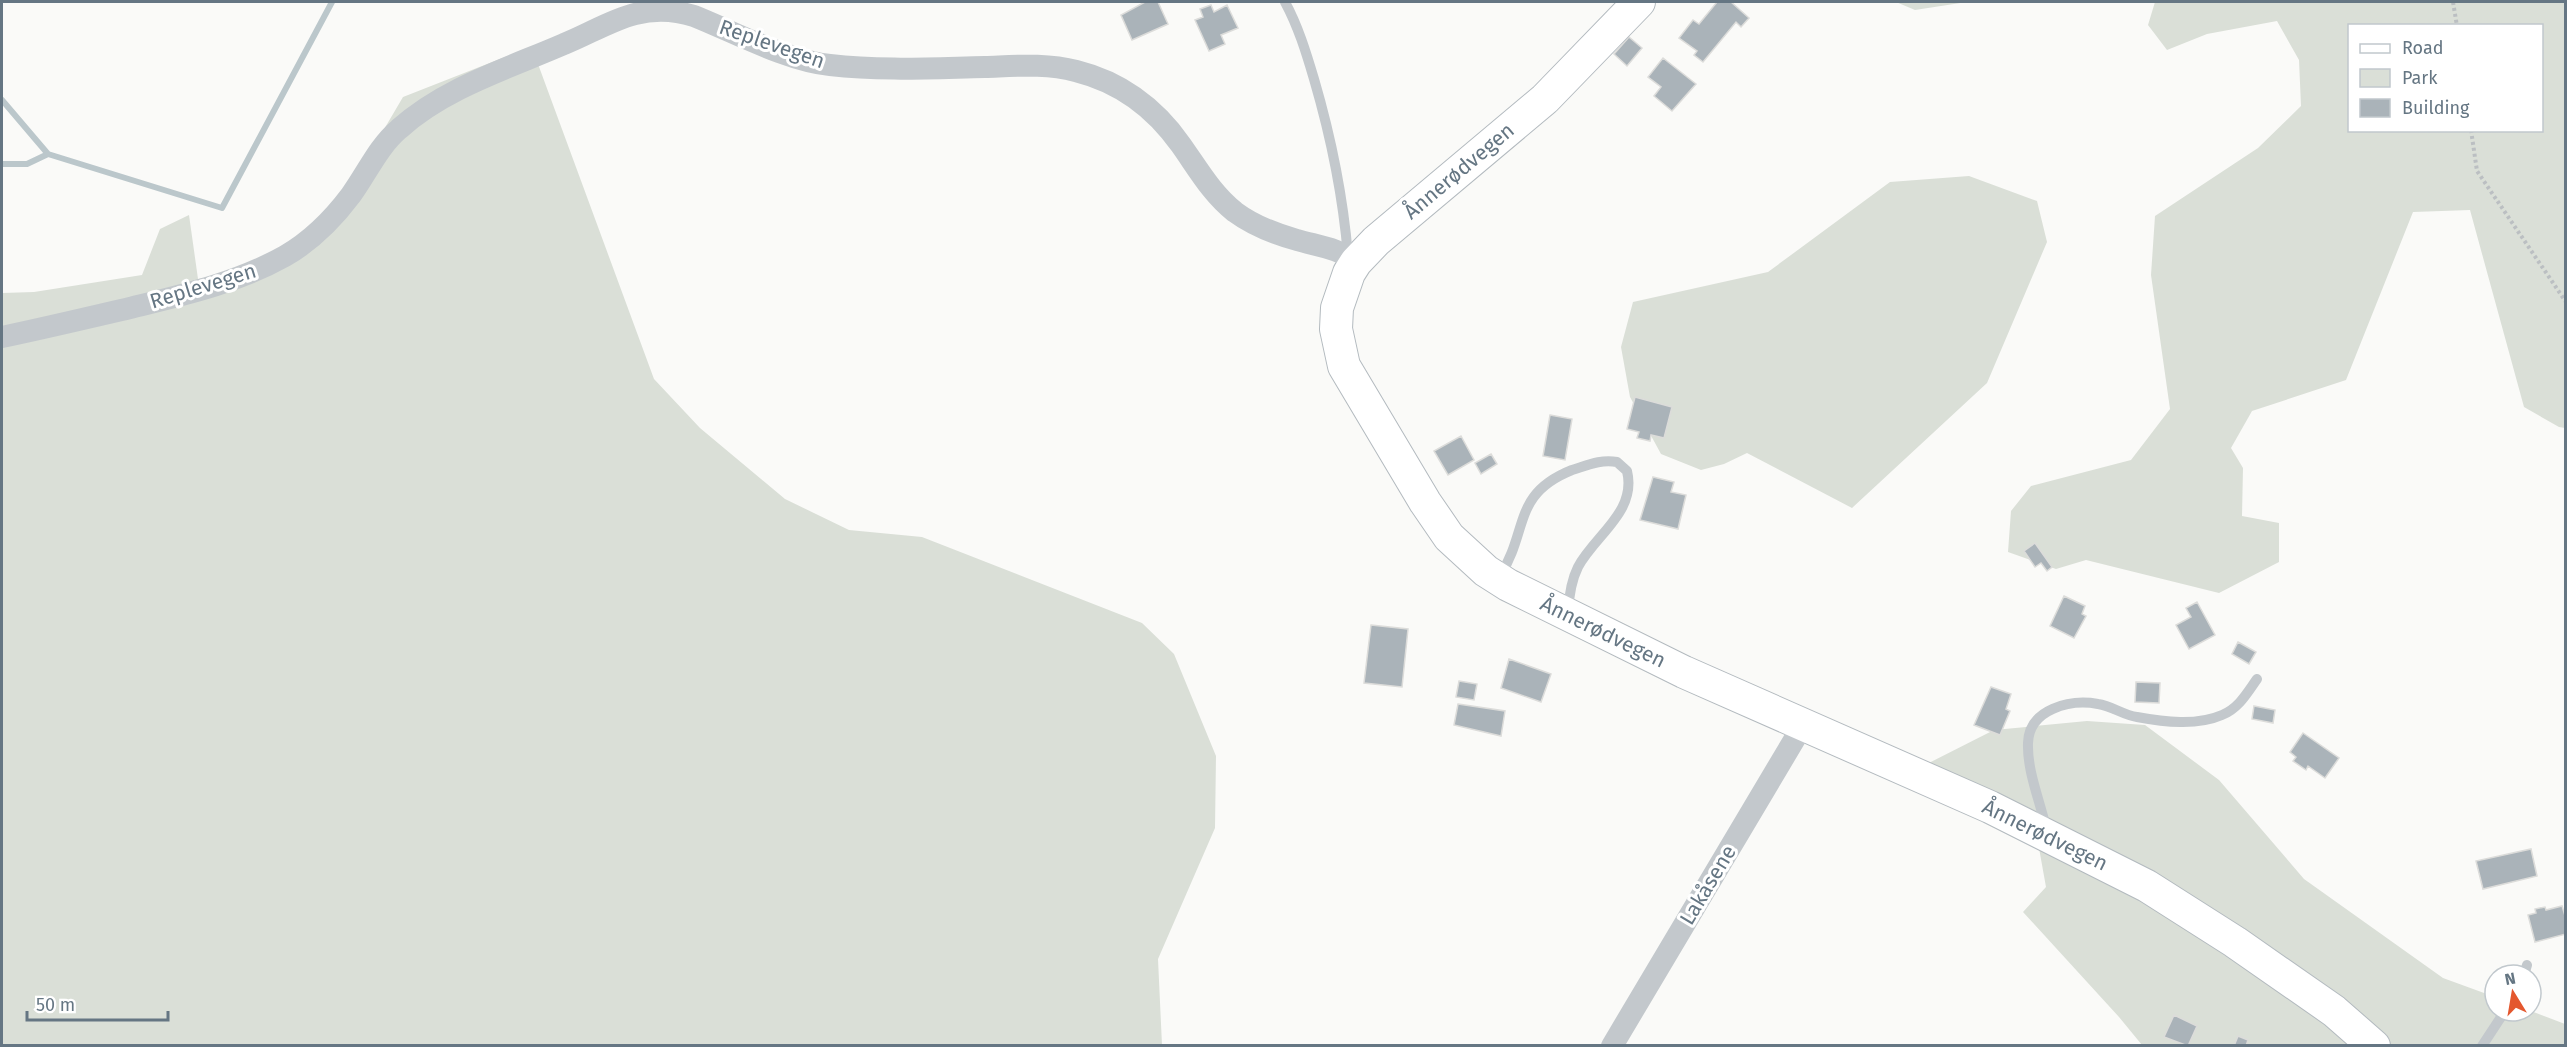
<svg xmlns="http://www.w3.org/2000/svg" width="2567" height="1047" font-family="'Fira Sans',sans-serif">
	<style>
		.green { fill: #dadfd7; fill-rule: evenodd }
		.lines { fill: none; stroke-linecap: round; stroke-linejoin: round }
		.stream { stroke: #bbc7cb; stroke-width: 6 }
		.building { fill: #aab3b9; stroke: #dcdcda; stroke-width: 1.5 }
		.secondary-casing { stroke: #b3babf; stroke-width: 34 }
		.path { stroke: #bbbfc2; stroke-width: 4; stroke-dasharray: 3 3; stroke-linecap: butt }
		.service { stroke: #c3c8cc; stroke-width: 10 }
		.minor { stroke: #c3c8cc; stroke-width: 22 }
		.secondary { stroke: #fff; stroke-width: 32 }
		.labels { text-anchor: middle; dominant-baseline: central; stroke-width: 6; stroke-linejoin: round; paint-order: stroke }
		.street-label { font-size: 21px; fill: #657683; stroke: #fff }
	</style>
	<rect width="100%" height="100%" fill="#fafaf8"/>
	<path class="green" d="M1896,2H1967L1915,10Z
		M2155,2H2565V428L2559,427L2524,407L2470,210L2413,212L2346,380L2252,411L2231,448L2243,468L2242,516L2279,523V562L2219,593L2086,560L2056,569L2008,552L2011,511L2031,486L2131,460L2170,409L2151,275L2155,216L2258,148L2301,106L2299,60L2277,21L2207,34L2167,50L2148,25ZM2350,26H2542V130H2350Z
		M510,55L538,64L654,379L700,428L785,499L849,530L922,537L1142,623L1174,654L1216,756L1215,828L1158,959L1162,1045H2V293L34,292L142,275L160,229L189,215L198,279L265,267L346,194L403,97Z
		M1969,176L2037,201L2047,242L1987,383L1852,508L1747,453L1724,464L1701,470L1661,454L1630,397L1621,347L1633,302L1768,272L1890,182Z
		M2087,721L2145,725L2219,780L2304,879L2443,978L2495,997V1011H2531L2565,1024V1045H2142L2119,1017L2023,912L2046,887L2037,837L1915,770L1994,730Z"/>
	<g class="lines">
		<path class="stream" d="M2,100L48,154L222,208L332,2
			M2,164H27L48,154"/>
	</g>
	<path class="building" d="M1145,2H1158L1168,24L1132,40L1121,15Z
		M1717,2H1731L1749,18L1741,27L1736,22L1703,62L1694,55L1697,51L1679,38L1693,20L1699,24Z
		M1211,5L1214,12L1227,5L1238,28L1221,35L1225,44L1209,51L1195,20L1203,17L1200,9Z
		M1629,37L1642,48L1627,66L1614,54Z
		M1663,58L1696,84L1672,111L1654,96L1661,87L1648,77Z
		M1635,397L1672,407L1664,438L1651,435L1650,441L1637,438L1639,432L1627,429Z
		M1550,415L1572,419L1565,460L1543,456Z
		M1461,436L1474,460L1448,475L1434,451Z
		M1491,454L1497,464L1481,474L1475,463Z
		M1653,477L1674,482L1671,492L1686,495L1678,529L1640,520Z
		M2035,543L2052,567L2047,571L2041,563L2035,567L2024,551Z
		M2064,596L2085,606L2082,614L2086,616L2074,638L2050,626Z
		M2197,602L2215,635L2189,649L2176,625L2191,617L2186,608Z
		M1371,625L1408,629L1402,687L1364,683Z
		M2238,642L2256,652L2249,664L2232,654Z
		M1509,659L1551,674L1541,702L1501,688Z
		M1459,681L1477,684L1474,700L1456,697Z
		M2136,682L2160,683L2159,703L2135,702Z
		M1991,687L2011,694L2006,709L2010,711L2000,735L1974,725Z
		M1458,704L1505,711L1501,736L1454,725Z
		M2254,706L2275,710L2273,723L2252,719Z
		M2303,733L2339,758L2325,778L2308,766L2306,770L2293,761L2296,757L2290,752Z
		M2531,849L2537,876L2483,889L2476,861Z
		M2562,906L2566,919V934L2535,942L2528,915L2536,913L2535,909L2545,907L2546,910Z
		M2174,1015L2197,1026L2188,1046L2164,1037Z
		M2238,1036L2248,1040L2246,1046H2234Z"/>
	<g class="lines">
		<g class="secondary-casing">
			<path id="secondary" d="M1639,2L1545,99L1376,241L1356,262L1349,273L1337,308L1336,329L1344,366L1425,502L1449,537L1486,571L1508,585L1684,672L1990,807L2147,886L2235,942L2334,1011L2374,1046"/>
		</g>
		<path class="path" d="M2453,2L2457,26
			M2471,130L2477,171L2566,302"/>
		<path class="service" d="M1285,2C1298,26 1306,52 1314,79C1331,137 1343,196 1348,256
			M1500,576C1529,530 1512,494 1572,470C1588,465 1601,459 1617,462L1627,471C1637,512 1595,535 1578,567C1571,581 1569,596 1568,612
			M2046,828C2040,801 2027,771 2028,743C2029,709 2070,699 2098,704C2112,706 2123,715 2137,717C2164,722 2197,726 2222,715C2239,708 2247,693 2257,679
			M2524,975L2527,965
			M2482,1046L2505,1011"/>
		<path class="minor" d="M2,337C45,328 87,318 130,308C183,295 237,283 285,256C311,241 333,219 351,195C367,173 378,147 399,129C444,88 509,68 564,44C587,35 611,20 635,14C655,9 675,10 694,16C734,32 788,61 830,65C882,71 934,68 985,67C1015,66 1046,63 1076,71C1120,82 1155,108 1181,145C1198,169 1212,194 1235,212C1254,226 1275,234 1297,240C1317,246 1339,248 1356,262
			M1612,1046L1803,725"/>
		<use href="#secondary" class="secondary"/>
	</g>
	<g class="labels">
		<g class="street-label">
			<text transform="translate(772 44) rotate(19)">Replevegen</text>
			<text transform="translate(1459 171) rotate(-40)">Ånnerødvegen</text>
			<text transform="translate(203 286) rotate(-17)">Replevegen</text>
			<text transform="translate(1603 632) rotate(26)">Ånnerødvegen</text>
			<text transform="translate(2045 835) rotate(26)">Ånnerødvegen</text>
			<text transform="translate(1708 885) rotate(-59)">Lakåsene</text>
		</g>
	</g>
	<rect width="2567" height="1047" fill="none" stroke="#657683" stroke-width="6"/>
	<rect x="2348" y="24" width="195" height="108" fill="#ffffff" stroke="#c1c8cd" stroke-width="1.5"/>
	<rect x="2360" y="44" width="30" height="9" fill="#ffffff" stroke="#c1c8cd" stroke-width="1.5"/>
	<text x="2402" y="54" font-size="18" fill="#657683">Road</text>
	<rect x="2360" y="69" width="30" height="18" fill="#dadfd7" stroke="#c1c8cd" stroke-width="1.5"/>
	<text x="2402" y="84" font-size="18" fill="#657683">Park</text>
	<rect x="2360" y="99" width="30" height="18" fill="#aab3b9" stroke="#c1c8cd" stroke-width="1.5"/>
	<text x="2402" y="114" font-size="18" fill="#657683">Building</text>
	<g transform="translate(2513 993) rotate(349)"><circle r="28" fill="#ffffff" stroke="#c1c8cd" stroke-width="1.5"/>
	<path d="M0-4.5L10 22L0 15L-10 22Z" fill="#e4572e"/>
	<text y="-9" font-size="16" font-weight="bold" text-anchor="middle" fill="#657683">N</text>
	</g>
	<path d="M27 1011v9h141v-9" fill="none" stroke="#657683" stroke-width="3"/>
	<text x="36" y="1011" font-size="18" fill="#657683" stroke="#ffffff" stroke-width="4.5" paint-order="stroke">50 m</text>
</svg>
